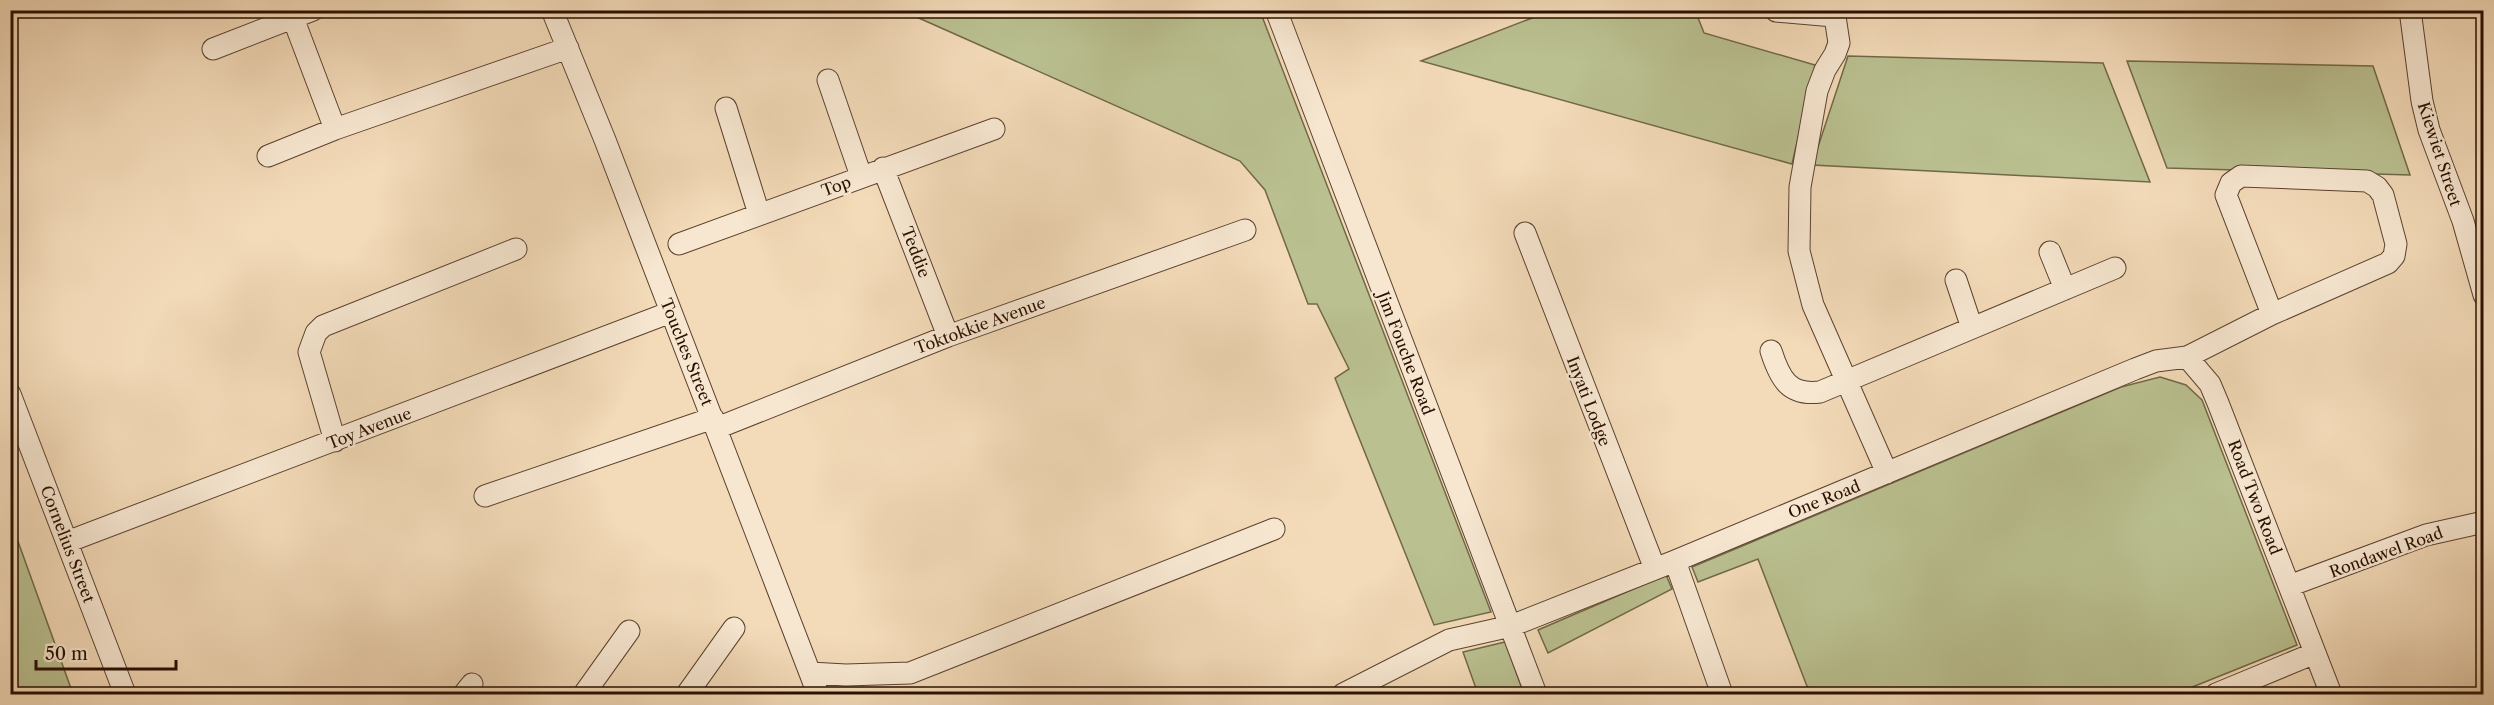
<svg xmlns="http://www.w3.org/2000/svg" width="2494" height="705" font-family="'Libre Caslon Text',serif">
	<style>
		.green { fill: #bac090; stroke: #726848; stroke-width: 1.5 }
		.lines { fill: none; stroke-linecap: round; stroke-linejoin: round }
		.minor-casing { stroke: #5c422e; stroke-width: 23 }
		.minor { stroke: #f7e7d1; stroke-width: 21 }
		.labels { text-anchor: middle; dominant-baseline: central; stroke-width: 5; stroke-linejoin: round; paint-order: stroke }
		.street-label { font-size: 16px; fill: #290f00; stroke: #f7e7d1 }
	</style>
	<rect width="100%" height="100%" fill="#f3dab8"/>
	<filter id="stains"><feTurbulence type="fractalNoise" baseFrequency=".00333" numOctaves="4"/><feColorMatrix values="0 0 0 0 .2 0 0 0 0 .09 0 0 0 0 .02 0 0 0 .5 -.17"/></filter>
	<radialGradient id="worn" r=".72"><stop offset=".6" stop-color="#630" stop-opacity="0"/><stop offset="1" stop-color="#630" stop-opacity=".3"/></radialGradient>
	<path class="green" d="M1695,10L1704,33L1815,65L1792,164L1421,61L1550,11Z
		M903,11H1260L1491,612L1434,625L1335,378L1349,369L1317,304H1308L1265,190L1240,161Z
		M1848,56L2103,63L2150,182L1812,165Z
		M2127,61L2373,66L2410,175L2167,168Z
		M2160,377L2186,385L2202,400L2297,645L2175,694H1810L1758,559L1698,582L1692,567L2121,387Z
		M11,522L73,694H11Z
		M1666,575L1672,589L1548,653L1538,630Z
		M1505,642L1524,694H1478L1463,652Z"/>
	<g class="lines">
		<g class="minor-casing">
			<path id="minor" d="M290,10L335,129
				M552,10L605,140L818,694
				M1276,10L1536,694
				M1834,10L1839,43L1835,54L1825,70L1817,91L1800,187L1799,251L1813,305L1887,473
				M2410,10L2422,101L2429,130L2463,221L2484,295
				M1776,11L1834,16
				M213,49L313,10
				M828,80L861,176
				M726,108L759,214
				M268,156L335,129L568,48
				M883,168L948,336
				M1525,233L1655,569
				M679,244L994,129
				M2050,252L2065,289
				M1956,280L1972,328
				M1771,351C1780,379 1789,396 1820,392L2115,268
				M2187,357L2272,314L2388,263L2394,256L2396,244L2383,195L2377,187L2367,181L2241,176L2231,183L2226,195L2272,314
				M10,394L125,694
				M717,428L948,336L1245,230
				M335,441L309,352L316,333L323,326L516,249
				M485,496L713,418
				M67,542L671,312
				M1675,561L1722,694
				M2289,586L2426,535L2484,522
				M810,673L846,675L910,673L1274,529
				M464,694L472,684
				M584,694L629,631
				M687,694L734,628
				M1343,694L1449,640L1511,626L1675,561L2135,369L2156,361L2187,357L2210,384L2218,403L2331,694
				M2216,694L2315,653"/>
		</g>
		<use href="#minor" class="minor"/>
	</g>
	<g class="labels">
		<g class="street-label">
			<text transform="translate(2440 154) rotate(72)">Kiewiet Street</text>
			<text transform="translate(836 186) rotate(-20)">Top</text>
			<text transform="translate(916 252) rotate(69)">Teddie</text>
			<text transform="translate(980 325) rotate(-20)">Toktokkie Avenue</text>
			<text transform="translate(687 352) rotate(68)">Touches Street</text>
			<text transform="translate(1406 353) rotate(69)">Jim Fouche Road</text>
			<text transform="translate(1589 401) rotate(69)">Inyati Lodge</text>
			<text transform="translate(369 428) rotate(-21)">Toy Avenue</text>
			<text transform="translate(2255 497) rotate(69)">Road Two Road</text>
			<text transform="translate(1824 499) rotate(-22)">One Road</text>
			<text transform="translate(68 544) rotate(69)">Cornelius Street</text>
			<text transform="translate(2386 552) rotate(-20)">Rondawel Road</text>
		</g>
	</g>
	<rect width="2494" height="705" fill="none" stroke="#f3dab8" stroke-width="36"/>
	<rect x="12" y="12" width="2470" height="681" fill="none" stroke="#290f00" stroke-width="3"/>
	<rect x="18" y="18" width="2458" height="669" fill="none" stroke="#290f00" stroke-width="1.5"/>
	<path d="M36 660v9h140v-9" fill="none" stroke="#290f00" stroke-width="3"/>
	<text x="45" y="660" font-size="18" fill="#290f00" stroke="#f7e7d1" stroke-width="4.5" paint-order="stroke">50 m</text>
	<rect width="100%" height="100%" filter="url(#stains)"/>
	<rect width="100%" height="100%" fill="url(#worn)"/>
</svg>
